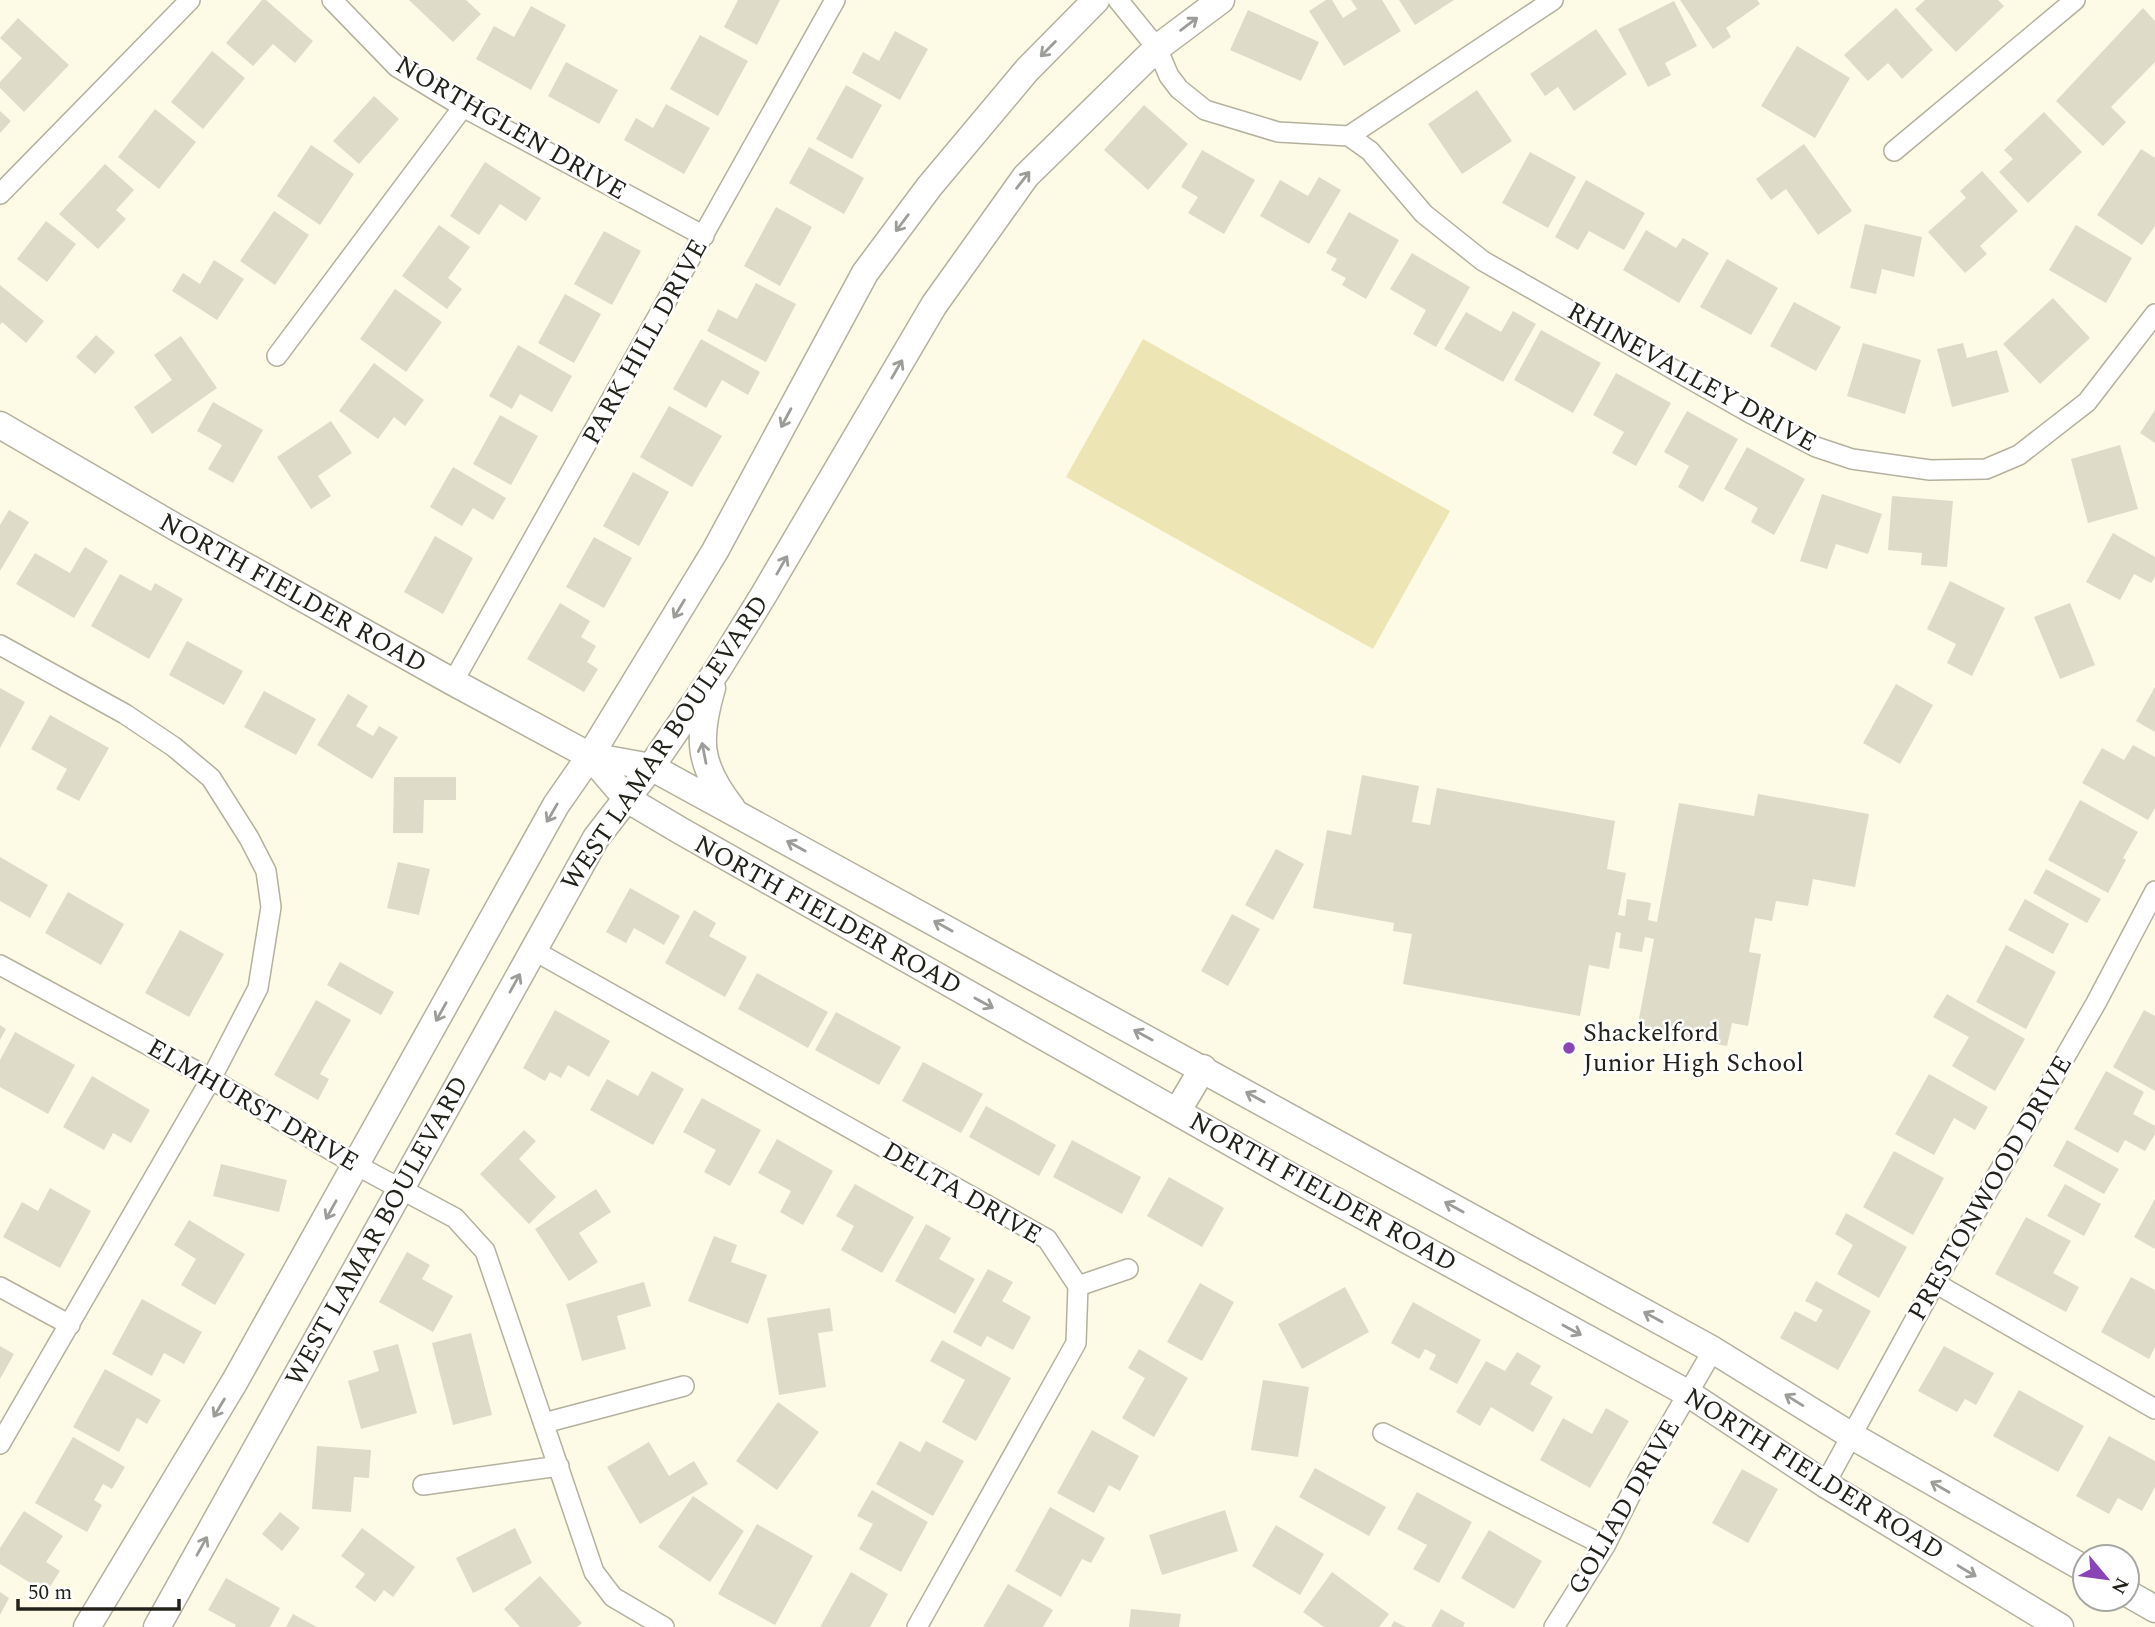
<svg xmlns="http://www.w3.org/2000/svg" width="2155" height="1627" font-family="Spectral,serif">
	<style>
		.green { fill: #ede5b4 }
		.building { fill: #dedbc8 }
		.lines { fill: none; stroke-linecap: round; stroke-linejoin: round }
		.street-casing { stroke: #b4b19e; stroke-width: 22 }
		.secondary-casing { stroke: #b4b19e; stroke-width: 29 }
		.street { stroke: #fff; stroke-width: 19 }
		.secondary { stroke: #fff; stroke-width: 26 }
		.oneway { stroke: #9c9c98 }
		.poi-dot { fill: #8a44b7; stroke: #fff; stroke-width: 2.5 }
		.labels { text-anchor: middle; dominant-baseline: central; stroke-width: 5; stroke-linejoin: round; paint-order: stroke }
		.street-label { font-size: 26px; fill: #23221a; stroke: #fff }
		.poi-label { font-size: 26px; fill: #23221a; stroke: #fff; text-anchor: start }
	</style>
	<rect width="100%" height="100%" fill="#fdfbe6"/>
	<path class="green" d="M1143,339L1450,511L1373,649L1066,477Z"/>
	<path class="building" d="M262,0H266L313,41L295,63L273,44L253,66L226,43Z
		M409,0H466L481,14L453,42Z
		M738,0H780L757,45L724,27Z
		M1326,0H1332L1343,18L1357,9L1351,0H1382L1401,31L1344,66L1309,11Z
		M1399,0H1454L1415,25Z
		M1680,0H1757L1760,4L1726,28L1731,37L1713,49Z
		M1925,0H1998L2004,6L1956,52L1915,9Z
		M1674,1L1697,46L1665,63L1671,75L1648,87L1618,29Z
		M531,6L566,25L531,90L476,59L494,26L514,37Z
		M1896,8L1933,50L1902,79L1888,63L1868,81L1844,55Z
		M2143,8L2155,21V62L2111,107L2126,122L2103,146L2056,101Z
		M1248,10L1319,42L1301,81L1230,50Z
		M18,18L69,65L24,112L0,88V82L22,58L0,38Z
		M1596,29L1627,74L1574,111L1558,87L1545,96L1530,74Z
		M895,31L928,49L900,100L852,73L863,52L879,61Z
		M700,35L748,61L718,116L670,89Z
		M1797,46L1850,78L1815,138L1761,106Z
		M212,51L245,78L203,129L171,102Z
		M566,62L618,90L599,124L548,96Z
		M846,85L882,105L852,159L816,139Z
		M1477,90L1512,141L1462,174L1428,124Z
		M374,96L399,119L359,164L333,141Z
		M666,104L710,128L684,174L624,140L636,118L653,128Z
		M1144,105L1188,144L1148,190L1104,150Z
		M155,109L196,142L159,189L118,157Z
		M0,111L11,121L0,133Z
		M2044,112L2082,152L2028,203L1999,172L2013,159L2004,150Z
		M1804,144L1852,211L1818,235L1786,189L1771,200L1756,179Z
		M311,145L354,174L320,225L277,196Z
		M809,147L864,178L844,214L789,183Z
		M2141,149L2155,158V226L2142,245L2097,215Z
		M1202,150L1255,180L1224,234L1188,213L1198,197L1181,187Z
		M1530,152L1576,177L1548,228L1502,203Z
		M485,162L541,198L526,221L500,204L479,235L450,216Z
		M105,164L134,190L116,210L126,219L98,249L59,214Z
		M1982,171L2018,211L1980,246L1987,254L1965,273L1928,232L1966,198L1960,191Z
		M1319,177L1341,190L1309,244L1260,216L1280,180L1308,196Z
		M1586,180L1645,213L1624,250L1589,231L1578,250L1555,237Z
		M776,207L812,227L780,286L744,266Z
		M274,211L309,235L275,285L240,261Z
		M1349,212L1399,240L1366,299L1342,285L1346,278L1331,270L1337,259L1326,253Z
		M46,221L76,244L47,282L17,259Z
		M1865,224L1922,237L1914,277L1882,269L1876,294L1850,288Z
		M439,225L470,247L448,278L462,289L447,309L402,276Z
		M2076,225L2132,258L2106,303L2049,270Z
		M1646,230L1676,248L1683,238L1709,253L1679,303L1623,270Z
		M604,231L641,251L612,305L574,284Z
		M1412,253L1470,287L1436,347L1413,334L1426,310L1390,289Z
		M1727,259L1778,288L1751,335L1700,307Z
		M214,260L244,279L217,320L172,291L183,273L200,284Z
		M756,283L796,304L766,362L707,331L718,309L737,319Z
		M0,285L44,321L26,343L2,322L0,325Z
		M395,289L442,322L406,372L360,339Z
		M565,294L601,314L574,363L538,343Z
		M2053,298L2090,338L2040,384L2003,344Z
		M1794,302L1841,327L1816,371L1770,346Z
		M1513,311L1536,324L1503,382L1444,349L1466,312L1501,332Z
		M1541,330L1601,363L1573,413L1514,380Z
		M96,335L115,352L95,374L76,357Z
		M181,336L217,388L152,434L134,407L172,380L154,355Z
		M701,339L760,372L748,395L722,380L706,408L673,389Z
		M1863,343L1921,360L1905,414L1847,396Z
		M1963,343L1967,358L1997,350L2009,392L1952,407L1937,349Z
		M518,345L572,376L552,412L520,394L512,409L489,396Z
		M374,363L424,400L405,426L394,417L378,439L339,411Z
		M1616,373L1671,403L1636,466L1612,453L1624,432L1593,415Z
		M213,402L263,430L233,483L208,469L222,445L197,431Z
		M669,406L722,436L692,487L640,457Z
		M2155,410V443L2140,433Z
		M1687,411L1738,439L1703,502L1678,487L1689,466L1664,452Z
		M500,415L538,436L511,485L473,464Z
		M331,421L352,453L318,476L331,496L311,509L277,457Z
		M2120,445L2138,509L2088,523L2071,459Z
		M1747,447L1805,479L1774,535L1751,522L1758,508L1724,489Z
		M453,467L506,498L493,520L473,508L462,526L430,507Z
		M633,472L669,492L639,546L603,526Z
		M1822,494L1882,514L1868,554L1836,544L1827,569L1800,561Z
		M1892,496L1953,501L1947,567L1921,565L1922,553L1888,550Z
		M9,510L29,522L0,571V525Z
		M2113,533L2155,557V577L2151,583L2134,574L2120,600L2086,582Z
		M435,536L473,558L443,614L404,592Z
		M594,537L632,558L604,608L566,587Z
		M85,547L108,561L74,618L16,584L35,553L70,573Z
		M120,574L151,591L155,583L183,599L149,659L91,626Z
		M1950,581L2005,608L1972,676L1947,663L1956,644L1927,629Z
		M560,603L590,621L581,637L596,646L587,662L598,669L584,692L527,659Z
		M2070,603L2095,665L2060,679L2034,617Z
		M187,641L243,671L224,705L169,675Z
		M1896,684L1933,705L1900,764L1863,743Z
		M2155,687V732L2136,721Z
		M0,688L25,702L0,748Z
		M264,691L316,719L296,755L244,727Z
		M348,694L368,706L356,726L373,736L379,726L398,737L372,779L317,745Z
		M50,715L109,748L79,801L56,789L67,769L31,749Z
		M2133,745L2155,757V808L2148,820L2082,783L2102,748L2124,760Z
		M1362,775L1419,786L1412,822L1430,825L1437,788L1615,821L1607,869L1626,873L1618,915L1625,916L1627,899L1651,903L1648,920L1657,922L1679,803L1754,816L1758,794L1869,814L1855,887L1813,879L1808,906L1776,901L1772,921L1755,918L1749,952L1761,954L1748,1026L1732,1023L1727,1046L1637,1029L1654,939L1645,937L1642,952L1619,948L1621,933L1616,932L1609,969L1589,965L1580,1016L1403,984L1412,934L1393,931L1394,923L1313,908L1327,830L1351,835Z
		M394,777H456V800H424L423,833H393Z
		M2080,800L2138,832L2123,858L2126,860L2108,893L2048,860Z
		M1276,849L1304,864L1273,920L1245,905Z
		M0,857L48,885L30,918L0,901Z
		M398,862L430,869L419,915L387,908Z
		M2046,869L2101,899L2087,923L2033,893Z
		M630,888L680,916L664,945L634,928L626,943L606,932Z
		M68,892L124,924L101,965L45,933Z
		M2025,899L2069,924L2053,954L2008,930Z
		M694,910L716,923L709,936L747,957L725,997L665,963Z
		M1232,914L1260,929L1228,986L1201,971Z
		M180,930L224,954L189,1017L145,993Z
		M2006,945L2056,972L2026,1029L1976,1002Z
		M340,962L394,992L381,1015L327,985Z
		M757,973L828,1012L808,1048L738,1009Z
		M1947,994L2025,1039L1995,1091L1952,1066L1969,1037L1933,1017Z
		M316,1000L351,1020L320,1074L329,1079L318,1100L274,1075Z
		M555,1010L610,1041L589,1077L568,1065L561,1078L550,1072L545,1081L523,1068Z
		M2144,1010L2155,1016V1091L2113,1067Z
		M836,1012L901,1047L879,1085L815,1050Z
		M0,1025L6,1029L0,1040Z
		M15,1032L75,1065L48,1114L0,1087V1060Z
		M923,1062L983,1094L961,1133L902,1101Z
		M652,1071L684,1089L653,1145L590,1110L607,1079L638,1096Z
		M2106,1071L2144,1092L2133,1114L2155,1126V1134L2145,1151L2125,1140L2118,1153L2074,1129Z
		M1929,1074L1988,1107L1975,1130L1954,1118L1934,1155L1895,1134Z
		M92,1076L150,1110L131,1143L113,1133L104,1150L63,1127Z
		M702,1098L761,1130L730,1186L704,1172L716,1150L683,1132Z
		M986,1106L1056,1145L1039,1176L969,1137Z
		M524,1130L536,1141L519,1159L556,1197L529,1224L480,1174Z
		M777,1139L833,1171L803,1225L780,1212L791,1191L758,1173Z
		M1072,1140L1141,1177L1122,1214L1053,1177Z
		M2067,1140L2119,1169L2104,1194L2053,1166Z
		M1894,1151L1944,1178L1913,1235L1863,1207Z
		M221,1164L287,1180L279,1212L213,1196Z
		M1169,1177L1224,1208L1202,1247L1147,1216Z
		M855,1184L914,1217L882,1273L841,1250L854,1226L836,1216Z
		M2065,1184L2101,1204L2084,1236L2047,1216Z
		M50,1188L91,1211L60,1268L3,1237L22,1202L38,1211Z
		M596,1189L611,1212L579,1233L598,1262L569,1281L535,1229Z
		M2155,1199V1249L2134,1237Z
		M1846,1213L1907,1247L1879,1298L1837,1274L1853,1245L1835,1234Z
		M2026,1217L2071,1241L2053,1273L2079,1287L2066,1312L1995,1274Z
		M189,1220L245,1254L215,1305L181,1285L196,1259L174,1245Z
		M926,1224L951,1238L939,1259L975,1279L955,1314L895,1281Z
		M714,1236L737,1245L731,1262L767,1275L748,1324L688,1301Z
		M407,1252L430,1265L422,1279L453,1296L433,1332L379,1302Z
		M988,1269L1013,1282L1002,1301L1031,1317L1013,1350L987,1336L981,1347L953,1332Z
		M2131,1277L2155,1290V1347L2149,1359L2101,1332Z
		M1816,1281L1871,1311L1838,1370L1780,1338L1795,1311L1816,1322L1823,1310L1805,1301Z
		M644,1282L651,1306L617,1316L626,1349L582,1361L566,1304Z
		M1200,1283L1234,1302L1202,1361L1167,1342Z
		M1345,1287L1369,1332L1302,1369L1278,1324Z
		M142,1299L202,1332L184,1364L164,1353L152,1376L112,1354Z
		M1413,1302L1481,1340L1457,1384L1429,1369L1436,1355L1425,1349L1419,1359L1391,1343Z
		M830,1308L833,1331L818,1333L826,1387L779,1395L767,1318Z
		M471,1333L492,1415L453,1425L432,1343Z
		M942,1340L1011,1378L976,1441L942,1422L965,1380L930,1361Z
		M398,1344L417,1413L361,1429L348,1381L379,1371L373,1351Z
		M0,1346L14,1354L0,1379Z
		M1944,1346L1994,1373L1976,1405L1965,1399L1957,1412L1918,1391Z
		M1139,1349L1188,1378L1154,1437L1122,1418L1145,1378L1128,1368Z
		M1517,1352L1541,1366L1530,1384L1553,1397L1533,1432L1491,1407L1480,1426L1456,1412L1486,1361L1505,1371Z
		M105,1369L161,1400L147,1424L137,1418L119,1452L73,1427Z
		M1263,1380L1309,1387L1298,1457L1251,1450Z
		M2019,1390L2084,1426L2058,1472L1993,1436Z
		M778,1402L819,1432L777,1490L736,1461Z
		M1606,1408L1629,1421L1590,1488L1540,1460L1563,1418L1592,1434Z
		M1092,1430L1139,1456L1120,1491L1109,1485L1094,1513L1057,1493Z
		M2109,1436L2155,1461V1487L2142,1511L2118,1498L2109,1514L2076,1496Z
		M73,1437L125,1467L112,1489L103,1484L94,1500L102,1505L87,1532L35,1503Z
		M900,1441L920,1452L926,1441L964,1461L933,1516L876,1484Z
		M649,1442L669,1476L694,1461L708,1484L640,1524L607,1467Z
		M317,1446L371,1450L369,1478L354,1477L351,1512L312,1509Z
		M1315,1468L1386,1507L1369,1536L1299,1497Z
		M1742,1469L1778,1489L1748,1543L1712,1523Z
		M872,1490L928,1522L901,1572L859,1549L873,1524L857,1516Z
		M1417,1492L1472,1522L1439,1583L1413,1569L1427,1545L1397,1529Z
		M693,1496L744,1531L710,1582L658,1547Z
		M1050,1507L1105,1538L1091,1563L1082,1559L1061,1597L1015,1571Z
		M1225,1510L1238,1551L1162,1575L1149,1535Z
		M24,1511L63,1536L46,1562L60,1571L46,1593L0,1564V1548Z
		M280,1512L300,1528L282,1551L262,1534Z
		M757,1524L813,1556L775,1625L718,1594Z
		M1276,1525L1324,1554L1300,1595L1252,1566Z
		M362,1528L415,1567L393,1597L384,1590L375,1602L355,1587L365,1574L341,1556Z
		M515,1528L532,1563L473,1593L456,1558Z
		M1489,1530L1542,1561L1514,1609L1461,1578Z
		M851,1572L888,1594L870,1627H820Z
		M1332,1572L1389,1614L1379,1627H1324L1303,1612Z
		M540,1576L582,1623L577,1627H520L504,1609Z
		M226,1578L280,1608L270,1627H235L236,1625L208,1610Z
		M1008,1584L1053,1610L1043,1627H983Z
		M0,1592L9,1598L0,1615Z
		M1131,1609L1181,1614L1179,1627H1129Z
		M1441,1609L1465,1623L1463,1627H1431Z
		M293,1614L317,1627H286Z
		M1394,1621L1406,1627H1391Z"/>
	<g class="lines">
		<g class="street-casing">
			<path id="street" d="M332,0L397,67L463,107L704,236
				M1118,0L1157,48L1169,76L1179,89L1205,110L1278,132L1349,136L1553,0
				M1349,136L1370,151L1424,214L1483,261L1750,413L1816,447L1852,459L1930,470L1986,469L2019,455L2087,402L2155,314
				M1894,151L2075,0
				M0,194L190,0
				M277,356L463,107
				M0,645L125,714L174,747L211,778L249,838L266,871L271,907L258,988L211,1079L0,1444
				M453,682L835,0
				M533,950L1047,1239L1078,1286L1076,1343L917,1627
				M0,965L211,1079L356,1165L455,1218L485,1251L594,1572L613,1597L664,1627
				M1935,1283L2155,1409
				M1078,1286L1128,1269
				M0,1287L70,1325
				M544,1423L684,1386
				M1383,1433L1605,1546
				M1825,1484L1935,1283L2096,1003L2155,891
				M423,1485L559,1466
				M1554,1627L1605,1546L1639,1478L1713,1350"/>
		</g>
		<g class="secondary-casing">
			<path id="secondary" d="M0,425L177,528L453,682L590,756L651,767L1713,1350L1852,1436L2085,1569
				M712,688C697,739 698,765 732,808
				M590,756L627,799L681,831L1290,1176L1689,1394L1825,1484L2060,1627
				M1177,1112L1203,1068
				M2127,1593L2155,1609
				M87,1627L235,1381L556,805L590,756L715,551L865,273L929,187L1027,70L1096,0
				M157,1627L596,838L651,767L718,669L763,596L934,305L1026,176L1157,48L1221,0"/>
		</g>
		<use href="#street" class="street"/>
		<use href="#secondary" class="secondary"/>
	</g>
	<defs><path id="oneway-shaft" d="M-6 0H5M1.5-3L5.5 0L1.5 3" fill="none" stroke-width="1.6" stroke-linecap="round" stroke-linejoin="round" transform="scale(1.75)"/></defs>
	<g class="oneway">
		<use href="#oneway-shaft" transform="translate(1189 24) rotate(-37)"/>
		<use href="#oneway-shaft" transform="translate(1048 49) rotate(135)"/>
		<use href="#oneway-shaft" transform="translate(1023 180) rotate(-52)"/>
		<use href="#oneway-shaft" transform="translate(902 223) rotate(127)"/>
		<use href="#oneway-shaft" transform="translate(897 369) rotate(-60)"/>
		<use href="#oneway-shaft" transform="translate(786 418) rotate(118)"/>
		<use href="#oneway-shaft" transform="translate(782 565) rotate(-60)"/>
		<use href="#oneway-shaft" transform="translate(679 609) rotate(121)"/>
		<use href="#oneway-shaft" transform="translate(704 753) rotate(-101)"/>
		<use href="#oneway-shaft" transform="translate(552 813) rotate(120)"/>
		<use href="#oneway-shaft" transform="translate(796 846) rotate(-151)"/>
		<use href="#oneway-shaft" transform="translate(943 926) rotate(-151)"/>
		<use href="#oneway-shaft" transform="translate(515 983) rotate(-61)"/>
		<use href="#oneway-shaft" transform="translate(984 1003) rotate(29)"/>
		<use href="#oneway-shaft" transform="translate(441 1012) rotate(119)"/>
		<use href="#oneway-shaft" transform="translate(1143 1035) rotate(-151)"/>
		<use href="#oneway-shaft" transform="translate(1255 1097) rotate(-151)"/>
		<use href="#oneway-shaft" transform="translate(1454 1207) rotate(-151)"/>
		<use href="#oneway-shaft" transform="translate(331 1210) rotate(119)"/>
		<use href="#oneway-shaft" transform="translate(1653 1317) rotate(-151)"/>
		<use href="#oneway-shaft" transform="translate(1572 1330) rotate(29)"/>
		<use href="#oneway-shaft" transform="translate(1794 1400) rotate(-148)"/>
		<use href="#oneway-shaft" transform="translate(219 1408) rotate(121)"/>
		<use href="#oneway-shaft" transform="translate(1940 1487) rotate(-150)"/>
		<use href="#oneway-shaft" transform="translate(202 1546) rotate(-61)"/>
		<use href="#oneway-shaft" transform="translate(1967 1571) rotate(31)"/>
	</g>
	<circle class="poi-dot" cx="1569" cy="1048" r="7"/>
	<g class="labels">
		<g class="street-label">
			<text transform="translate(511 128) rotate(30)">NORTHGLEN DRIVE</text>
			<text transform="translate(645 342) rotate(-61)">PARK HILL DRIVE</text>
			<text transform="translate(1692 377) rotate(29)">RHINEVALLEY DRIVE</text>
			<text transform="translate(293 593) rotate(29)">NORTH FIELDER ROAD</text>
			<text transform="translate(665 743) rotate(-56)">WEST LAMAR BOULEVARD</text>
			<text transform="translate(828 915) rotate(29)">NORTH FIELDER ROAD</text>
			<text transform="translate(253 1105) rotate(30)">ELMHURST DRIVE</text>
			<text transform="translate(1990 1188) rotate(-60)">PRESTONWOOD DRIVE</text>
			<text transform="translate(1323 1192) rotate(29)">NORTH FIELDER ROAD</text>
			<text transform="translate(962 1193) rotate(30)">DELTA DRIVE</text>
			<text transform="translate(377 1231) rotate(-61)">WEST LAMAR BOULEVARD</text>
			<text transform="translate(1814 1474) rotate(32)">NORTH FIELDER ROAD</text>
			<text transform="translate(1624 1507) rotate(-60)">GOLIAD DRIVE</text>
		</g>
		<g class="poi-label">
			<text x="1583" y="1033">Shackelford<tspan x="1583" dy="30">Junior High School</tspan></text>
		</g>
	</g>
	<g transform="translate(2106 1578) rotate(119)"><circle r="33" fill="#ffffff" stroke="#a7a7a3" stroke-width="2"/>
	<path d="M0-5L12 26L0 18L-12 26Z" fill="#8a44b7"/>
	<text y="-10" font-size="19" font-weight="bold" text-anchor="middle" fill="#23221a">N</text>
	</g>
	<path d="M18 1599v10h161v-10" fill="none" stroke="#23221a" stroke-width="3.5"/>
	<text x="28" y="1599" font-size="21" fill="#23221a" stroke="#ffffff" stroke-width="5" paint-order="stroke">50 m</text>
</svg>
